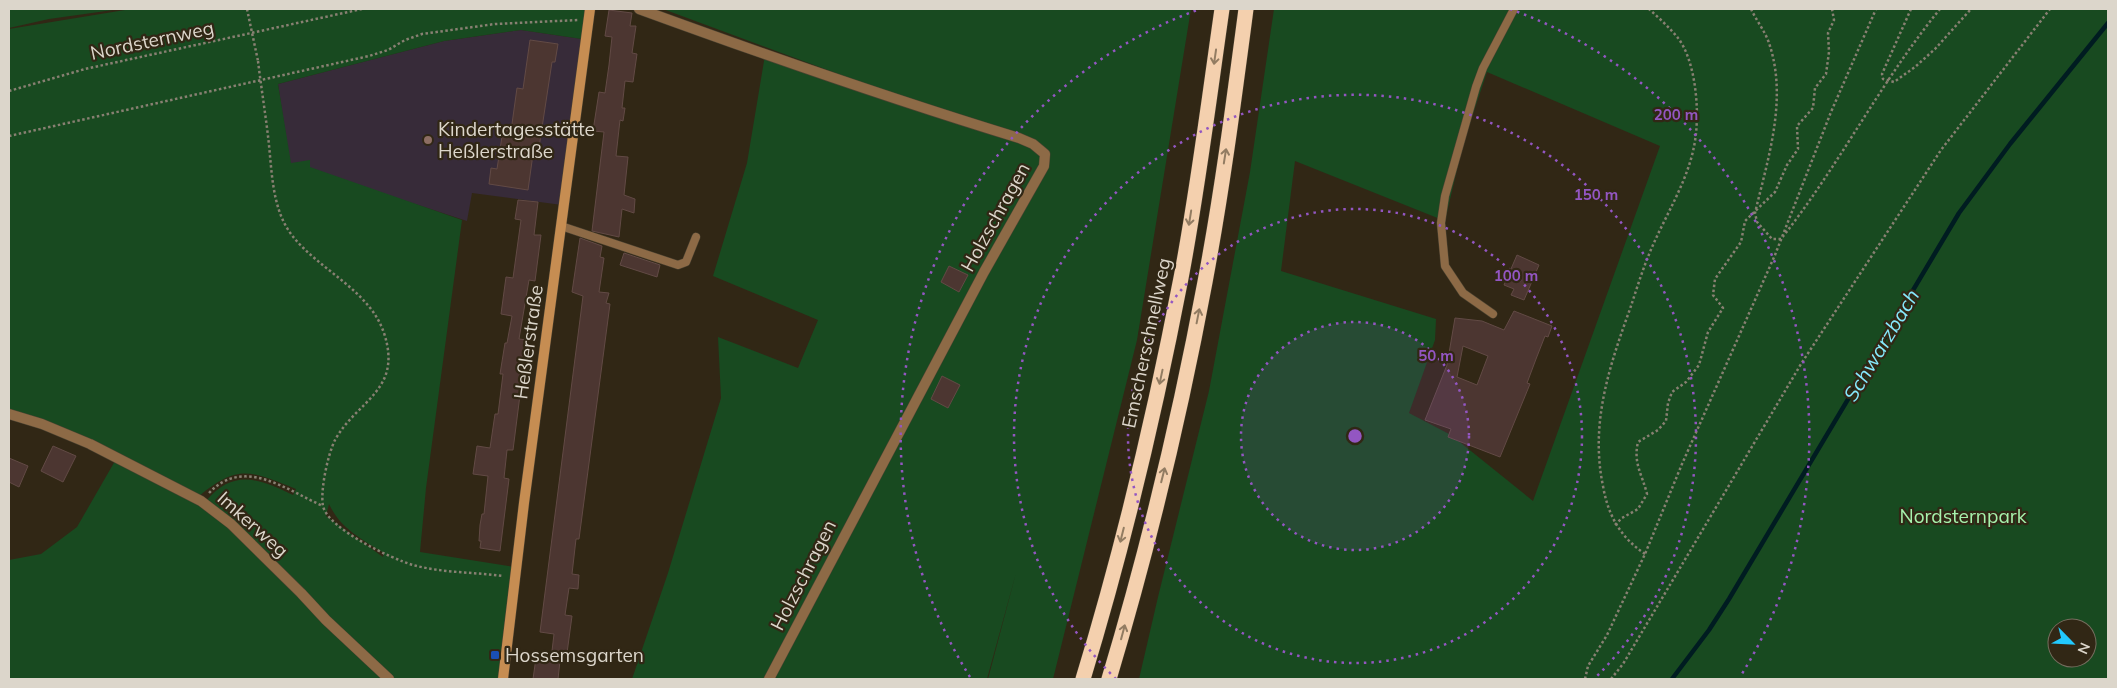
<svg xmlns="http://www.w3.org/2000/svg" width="2117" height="688" font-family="Mulish,sans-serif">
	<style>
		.education { fill: #372b39 }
		.green { fill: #184a20; fill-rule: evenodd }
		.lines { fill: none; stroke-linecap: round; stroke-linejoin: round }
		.stream { stroke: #001c21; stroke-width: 4.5 }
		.building { fill: #4c3631; stroke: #624a45; fill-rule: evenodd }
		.lane-casing { stroke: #4c4332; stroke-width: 9 }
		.street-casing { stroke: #4c4332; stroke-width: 11 }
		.secondary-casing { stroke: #4c4332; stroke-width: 11 }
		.highway-casing { stroke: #4c4332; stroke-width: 16 }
		.path { stroke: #888072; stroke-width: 2.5; stroke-dasharray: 2.5 2.5; stroke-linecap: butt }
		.lane { stroke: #8d6a46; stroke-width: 8 }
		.street { stroke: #8d6a46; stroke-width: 10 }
		.secondary { stroke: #c68d52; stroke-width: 10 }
		.highway { stroke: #f4d0ae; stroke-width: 15 }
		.path-bridge { stroke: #888072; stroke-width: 2.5; stroke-dasharray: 2.5 2.5; stroke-linecap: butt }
		.oneway { stroke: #927c62 }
		.ring { fill: none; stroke: #9356c2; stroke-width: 2.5; stroke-dasharray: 2.5 5 }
		.education-dot { fill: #8d6e63; stroke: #312715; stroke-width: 2 }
		.transit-dot { fill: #1a4fb4; stroke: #312715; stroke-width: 2 }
		.labels { text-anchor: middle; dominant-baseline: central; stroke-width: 4.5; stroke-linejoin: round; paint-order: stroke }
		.street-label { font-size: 19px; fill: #dcd6cb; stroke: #312715 }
		.poi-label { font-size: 19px; fill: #dcd6cb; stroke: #312715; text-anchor: start }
		.park-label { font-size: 19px; fill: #a6f2ac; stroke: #312715 }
		.water-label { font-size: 20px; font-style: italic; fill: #86e9fc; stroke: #312715 }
		.centre { fill: #9356c2; stroke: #312715; stroke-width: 2.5 }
		.ring-label { font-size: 15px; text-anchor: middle; font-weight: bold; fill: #9356c2; stroke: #312715; stroke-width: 4.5; stroke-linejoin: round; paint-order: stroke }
	</style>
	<rect width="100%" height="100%" fill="#312715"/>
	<path class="education" d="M521,30L582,39L562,205L472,193L467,221L290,163L278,84L444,41Z"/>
	<path class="green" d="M9,9H120L49,19L9,28Z
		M131,9H586L582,39L521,30L444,41L278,84L291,163L310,160V167L462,220L426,488L420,552L515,567L501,679H391L206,501C234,468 259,479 293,495L296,489C251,471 238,463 198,497L9,410V29ZM329,504C340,528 361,539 384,553L383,557L326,516Z
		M663,9H1191L1137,340L1053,679H988L1016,573L987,679H632L668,573L721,398L718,337L798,368L818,320L713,276L747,163L765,55L941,112Z
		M1274,9H2108V679H1139L1158,597L1209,391L1250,172ZM1487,72L1660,146L1533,501L1451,435L1409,413L1435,340L1436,319L1281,271L1295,161L1445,221L1463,144ZM2057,628H2087V658H2057Z
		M115,461L199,505L229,528L387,679H9V560L41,554L77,527Z"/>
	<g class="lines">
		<path class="stream" d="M1672,679L1709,630L1729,599L1959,213L2010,144L2108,23"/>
	</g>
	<path class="building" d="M609,10L632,13L630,26H636L632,53L637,54L633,82L625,81L622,108H625L623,121L620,120L616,156L628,157L624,195L635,199L634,213L622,209L619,237L592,231L604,132L593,131L599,92L605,93L609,65L612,37L605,36Z
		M530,40L558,44L555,62H552L538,154H533L528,190L489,184L491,168L497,169L503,130L511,131L517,88L523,89Z
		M518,200L538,202L534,235H541L535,281L529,280L519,339L527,340L513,450H507L504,478L509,479L500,551L480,548L481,541H479L480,525L482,514H484L488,476L473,474L477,446L490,448L495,414H498L503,374H500L505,343H507L512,316L501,314L506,277L513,278L521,220L515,219Z
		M580,238L602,246L600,257L604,258L599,292L609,293L606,303L610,304L579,539H576L572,574L579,575L578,589L569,588L565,615L572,616L567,653L552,651L554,634L540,632L583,296L572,292Z
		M624,253L660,265L657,277L620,265Z
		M1517,255L1539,265L1524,300L1511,295L1514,289L1504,285Z
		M949,266L968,275L959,292L941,282Z
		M1514,311L1552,326L1548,337L1545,336L1536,359L1527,383L1530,384L1500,457L1448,437L1451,429L1425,420L1447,365L1455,318L1482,321L1504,330ZM1463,346L1488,356L1477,385L1457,377Z
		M942,376L960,385L948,408L931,399Z
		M53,446L76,456L63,482L41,471Z
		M9,458L28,466L19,487L9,482Z
		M536,658L560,661L558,679H533Z"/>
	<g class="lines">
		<g class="lane-casing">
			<path id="lane" d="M561,226L678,265L686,262L696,237
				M1493,314L1463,293L1445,266L1441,223L1445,196L1476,87L1483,68L1514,9"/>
		</g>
		<g class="street-casing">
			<path id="street" d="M639,9C765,55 891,99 1019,138L1033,144L1045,154L1044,166L984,272L769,679
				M9,414L42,424L90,444L201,501L231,524L301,593L326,620L389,679"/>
		</g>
		<g class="secondary-casing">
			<path id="secondary" d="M503,679L524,503L590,9"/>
		</g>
		<g class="highway-casing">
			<path id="highway" d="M1083,679C1123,548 1155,413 1181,278C1198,189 1209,99 1222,9
				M1109,679C1148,549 1180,416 1205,282C1222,192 1234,100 1246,9"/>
		</g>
		<path class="path" d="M1751,9C1756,20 1765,31 1769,43C1788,99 1768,158 1755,213L1757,222L1772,239H1781C1839,166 1881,81 1940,9
			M1911,9L1882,74L1883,79L1894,82L1915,67L1935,49L1971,9
			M258,61C261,86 265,111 268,136C272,168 271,207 291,234C318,270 369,289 384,333C403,391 357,400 335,440C328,454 320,490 323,506C328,529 392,559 413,565C442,573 474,572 503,576
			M9,91L85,69L362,9
			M9,136L369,56L388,50L405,40L422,34L495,24L578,20
			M209,493C244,456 286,490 323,506
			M1615,525L1622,518L1638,509L1647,494C1642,474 1633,463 1638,442L1658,430L1666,421L1668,403L1672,392L1686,382L1699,365L1708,332L1723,308L1713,295L1715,279L1741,242L1745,221L1775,192L1787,165L1798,149L1797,126L1813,108L1815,88L1826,74L1829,52L1828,33L1834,20L1832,9
			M1645,554C1620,537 1608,515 1603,486C1590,424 1609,367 1630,309C1636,291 1642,271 1650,252C1666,213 1692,176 1696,133C1699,106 1695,60 1678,38C1670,28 1659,18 1649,9
			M1585,679L1588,666L1607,635L1645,554L1682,464L1775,255L1831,112L1876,9
			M1611,679L1623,664L1801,364L1941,150L2050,9"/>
		<use href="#lane" class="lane"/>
		<use href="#street" class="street"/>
		<use href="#secondary" class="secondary"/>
		<use href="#highway" class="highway"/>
		<path class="path-bridge" d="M247,9L258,61"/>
	</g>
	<defs><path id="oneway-shaft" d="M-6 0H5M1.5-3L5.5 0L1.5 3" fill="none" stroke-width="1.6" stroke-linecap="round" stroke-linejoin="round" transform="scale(1.25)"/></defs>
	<g class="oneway">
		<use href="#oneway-shaft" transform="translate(1215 57) rotate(98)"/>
		<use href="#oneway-shaft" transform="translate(1225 156) rotate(-81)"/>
		<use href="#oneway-shaft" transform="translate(1190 218) rotate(99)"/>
		<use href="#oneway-shaft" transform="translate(1198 316) rotate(-79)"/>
		<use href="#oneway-shaft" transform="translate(1161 377) rotate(102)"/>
		<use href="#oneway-shaft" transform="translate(1163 475) rotate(-76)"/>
		<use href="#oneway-shaft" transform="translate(1122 535) rotate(104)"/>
		<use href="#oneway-shaft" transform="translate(1123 632) rotate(-75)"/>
	</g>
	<circle cx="1355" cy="436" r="114" fill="#9356c2" fill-opacity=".12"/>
	<g class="ring">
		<circle cx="1355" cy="436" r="114"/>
		<circle cx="1355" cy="436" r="227"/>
		<path d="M1116 679A341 341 0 1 1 1594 679"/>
		<path d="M970 677A454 454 0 0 1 1200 9M1510 9A454 454 0 0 1 1740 677"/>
	</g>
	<circle class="education-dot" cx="428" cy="140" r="5"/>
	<rect class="transit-dot" x="490" y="650" width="10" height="10" rx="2.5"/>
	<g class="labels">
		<g class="street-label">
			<text transform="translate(152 40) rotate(-12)">Nordsternweg</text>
			<text transform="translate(995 217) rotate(-61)">Holzschragen</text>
			<text transform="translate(528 342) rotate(-82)">Heßlerstraße</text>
			<text transform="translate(1146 343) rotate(-78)">Emscherschnellweg</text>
			<text transform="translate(253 524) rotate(42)">Imkerweg</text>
			<text transform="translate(803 575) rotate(-63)">Holzschragen</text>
		</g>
		<g class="poi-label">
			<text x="438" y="129">Kindertagesstätte<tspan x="438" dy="22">Heßlerstraße</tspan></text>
			<text x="505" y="655">Hossemsgarten</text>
		</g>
		<g class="park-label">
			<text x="1963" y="516">Nordsternpark</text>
		</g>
		<g class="water-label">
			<text transform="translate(1881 345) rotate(-59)">Schwarzbach</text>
		</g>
	</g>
	<circle cx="1355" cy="436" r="8" class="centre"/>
	<g class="ring-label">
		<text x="1676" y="120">200 m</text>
		<text x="1596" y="200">150 m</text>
		<text x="1516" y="281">100 m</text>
		<text x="1436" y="361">50 m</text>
	</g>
	<rect width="2117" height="688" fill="none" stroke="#dcd6cb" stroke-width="20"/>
	<g transform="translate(2072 643) rotate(114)"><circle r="24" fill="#312715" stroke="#756d5e"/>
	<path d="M0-4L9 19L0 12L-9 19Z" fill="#22c9fe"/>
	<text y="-8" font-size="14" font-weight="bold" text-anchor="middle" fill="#dcd6cb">N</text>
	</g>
</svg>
